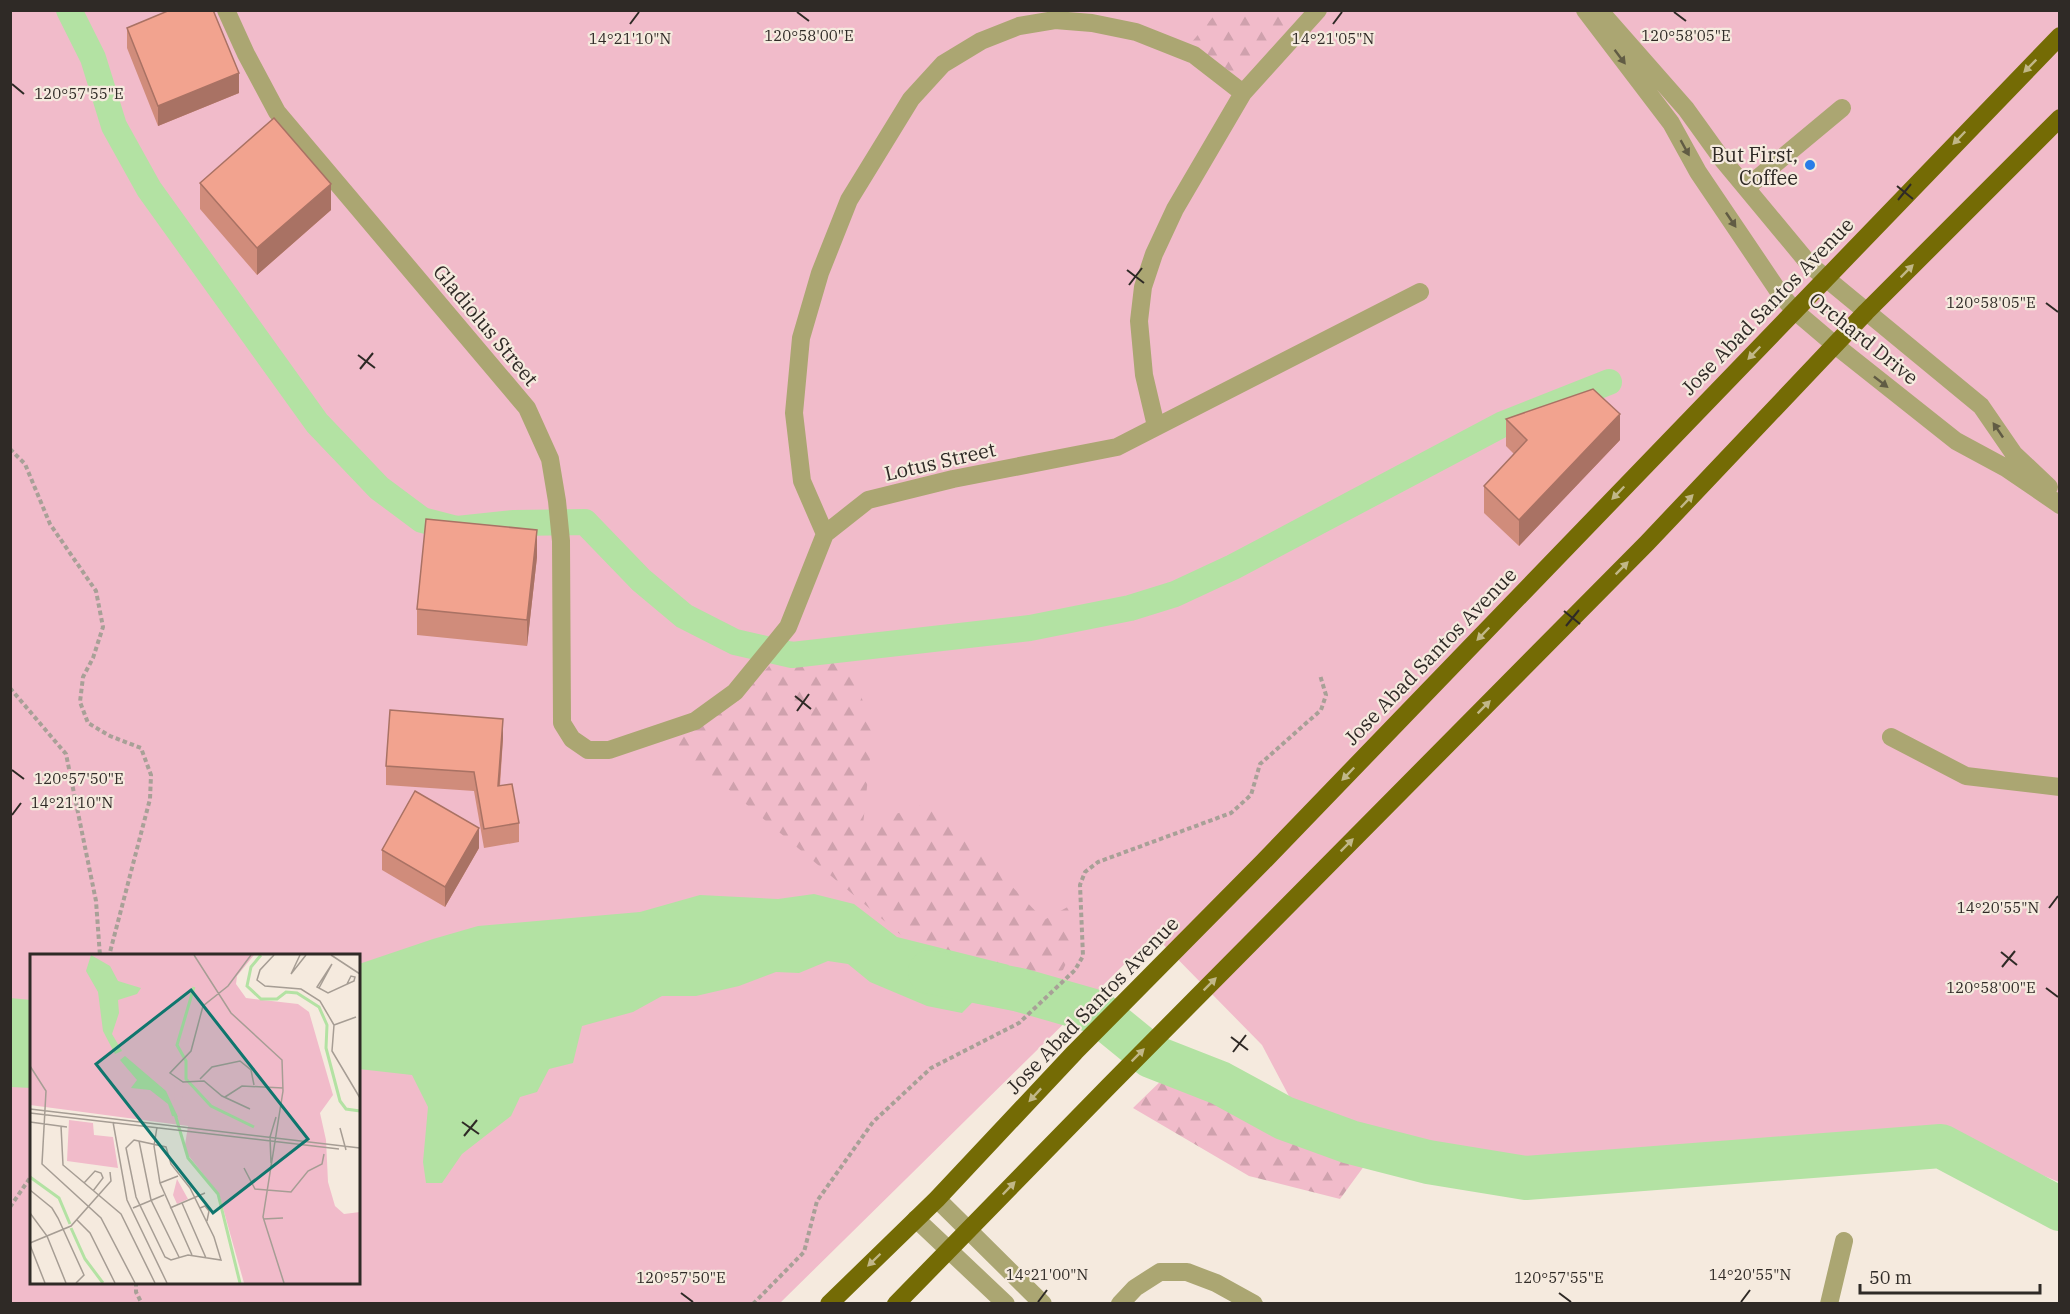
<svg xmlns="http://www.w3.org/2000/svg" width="2070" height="1314" font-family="'IBM Plex Serif',serif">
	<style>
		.green { fill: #f1bbca; fill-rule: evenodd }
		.forest { fill: url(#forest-firs) }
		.water { fill: #b3e2a3 }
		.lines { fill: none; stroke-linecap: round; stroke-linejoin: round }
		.canal { stroke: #b3e2a3; stroke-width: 26 }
		.river { stroke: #b3e2a3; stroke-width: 44 }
		.path { stroke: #a8a097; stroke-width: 4; stroke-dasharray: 4.5 3; stroke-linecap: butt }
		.minor { stroke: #aba672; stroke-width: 18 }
		.major { stroke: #746b05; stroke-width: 18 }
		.wall { fill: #d08c7b }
		.shaded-wall { fill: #a97264 }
		.building { fill: #f2a38f; stroke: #a97264; stroke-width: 1.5 }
		.oneway { fill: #615c44 }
		.oneway2 { fill: #c1b787 }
		.ticks { fill: none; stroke: #2f2a26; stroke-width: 2 }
		.poi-dot { fill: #297de7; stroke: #f5eade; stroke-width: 2 }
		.labels { text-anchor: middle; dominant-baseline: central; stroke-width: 4.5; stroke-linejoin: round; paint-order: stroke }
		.poi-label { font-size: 20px; fill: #2f2a26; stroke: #f5eade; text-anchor: end }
		.street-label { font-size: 20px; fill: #2f2a26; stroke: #f5eade }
		.inset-river { fill: none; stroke: #b3e2a3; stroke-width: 3 }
		.inset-road { fill: none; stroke: #a69d94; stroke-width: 1.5 }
		.view { fill: #0f766e; fill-opacity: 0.15; stroke: #0f766e; stroke-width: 3 }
		.inset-edge { fill: none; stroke: #2f2a26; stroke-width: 3 }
		.ticks-label { font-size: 15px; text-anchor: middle; fill: #2f2a26; stroke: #f5eade; stroke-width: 4.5; stroke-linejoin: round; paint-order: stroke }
	</style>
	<defs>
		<pattern id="forest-firs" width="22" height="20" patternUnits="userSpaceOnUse" patternTransform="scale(1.5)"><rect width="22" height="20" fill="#f1bbca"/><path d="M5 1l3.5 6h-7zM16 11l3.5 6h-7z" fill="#cfa1ad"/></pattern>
	</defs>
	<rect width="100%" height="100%" fill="#f5eade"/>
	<path class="green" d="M10,11H2059V1182L1941,1134L1519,1158L1396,1136L1290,1098L1262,1045L1154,935L780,1303H11ZM32,956H358V1282H32Z"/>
	<path class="forest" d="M1218,11H1311L1239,78L1191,43Z
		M849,662L873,730L863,825L931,802L1044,920L1073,904L1075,944L1063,970L1033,987L907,940L670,740L739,699L770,665Z
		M1168,1074L1370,1158L1340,1199L1249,1176L1133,1108Z"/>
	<path class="water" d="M814,894L854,904L897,937L1009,965L962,1013L927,1006L870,982L848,964L828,961L799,973L776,972L739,986L696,996H662L633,1012L582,1026L573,1063L549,1069L537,1092L520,1097L511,1116L462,1154L442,1183H426L423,1162L428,1107L412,1075L359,1069V964L433,939L478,926L640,912L700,895L778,899Z
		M10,998L31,1000V1088L11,1087Z"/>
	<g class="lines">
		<path class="canal" d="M69,10L93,58L114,126L149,189L317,423L379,488L422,520L457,529L514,523L585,522L641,580L684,616L735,642L792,655L1030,628L1130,608L1175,594L1233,567L1503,424L1609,382"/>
		<path class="river" d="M930,972L1020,990L1097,1012L1151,1056L1220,1083L1284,1118L1350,1142L1428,1162L1526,1178L1941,1146L2060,1209"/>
		<path class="path" d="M10,449L25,464L50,524L96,591L103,627L93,658L83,677L80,702L88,723L110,736L141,748L151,775L150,799L109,956
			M10,688L66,754L96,901L100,956
			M10,1207L32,1175
			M136,1282V1292L142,1304
			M753,1304L804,1252L817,1201L873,1122L931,1068L1019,1023L1075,970L1083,956L1080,885L1085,872L1098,862L1231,813L1251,795L1260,764L1321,710L1326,695L1320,675"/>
		<path class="minor" d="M226,10L246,54L277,112L527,408L550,459L557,501L561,541L562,723L572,739L588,750H609L695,721L735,692L788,627L825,534L868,500L953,479L1117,447L1420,292
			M1585,10L1671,123L1698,172L1781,295L1795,311L1835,345L1956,441L2006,468L2060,505
			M1599,10L1686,109L1722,159L1810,265L1981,406L2014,454L2049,487
			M1746,188L1842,108
			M1156,426L1144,375L1139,321L1143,287L1154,254L1175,209L1243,93L1318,10
			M825,534L802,481L794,413L801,338L820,273L849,200L911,99L943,64L981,41L1019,26L1055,20L1092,23L1136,32L1194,55L1243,93
			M1891,737L1966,776L2060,787
			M937,1199L1043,1304
			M916,1219L1006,1304
			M1120,1304L1135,1288L1160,1272H1187L1216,1283L1254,1304
			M1829,1304L1844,1241"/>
		<path class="major" d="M829,1304L937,1199L1075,1052L1262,863L2060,36
			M896,1304L1109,1086L1647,543L1866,312L2060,118"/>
	</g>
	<path class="wall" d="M127,28L239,93L158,126L127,48Z
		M200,183L331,210L257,275L200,209Z
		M1506,419L1620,440L1519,546L1484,513V486L1514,454L1506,446Z
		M537,557L527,646L417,635V609Z
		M503,738L500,786L519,823V842L484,848L474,791L386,785V766Z
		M479,848L445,907L382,870V850Z"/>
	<path class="shaded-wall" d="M239,73V93L158,126V106Z
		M331,184V210L257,275V248Z
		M1620,414V440L1519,546V520Z
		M537,530V557L527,646V620Z
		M503,719V738L498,805V786Z
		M479,828V848L445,907V887Z"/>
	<path class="building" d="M170,10H213L239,73L158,106L127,28Z
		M274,118L331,184L257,248L200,183Z
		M1593,389L1620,414L1519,520L1484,486L1527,440L1506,419Z
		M426,519L537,530L527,620L417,609Z
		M390,710L503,719L498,786L512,784L519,823L484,829L474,772L386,766Z
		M415,791L479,828L445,887L382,850Z"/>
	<defs><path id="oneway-solid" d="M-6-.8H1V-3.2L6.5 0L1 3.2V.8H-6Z" transform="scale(1.5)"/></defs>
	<g class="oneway">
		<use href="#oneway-solid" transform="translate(1620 57) rotate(53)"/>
		<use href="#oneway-solid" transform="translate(1685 148) rotate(61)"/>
		<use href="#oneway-solid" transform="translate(1731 220) rotate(56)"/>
		<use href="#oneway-solid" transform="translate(1881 382) rotate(38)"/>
		<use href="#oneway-solid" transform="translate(1998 430) rotate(-124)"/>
	</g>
	<g class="oneway2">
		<use href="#oneway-solid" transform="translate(2030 66) rotate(135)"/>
		<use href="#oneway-solid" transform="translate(1959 138) rotate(134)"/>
		<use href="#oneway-solid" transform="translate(1907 271) rotate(-45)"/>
		<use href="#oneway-solid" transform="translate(1754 353) rotate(134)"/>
		<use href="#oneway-solid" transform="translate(1618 493) rotate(134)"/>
		<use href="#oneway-solid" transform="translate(1687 501) rotate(-46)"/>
		<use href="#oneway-solid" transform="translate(1622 568) rotate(-45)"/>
		<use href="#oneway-solid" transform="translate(1483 634) rotate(134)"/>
		<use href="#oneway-solid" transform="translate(1484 707) rotate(-45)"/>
		<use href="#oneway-solid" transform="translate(1348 774) rotate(134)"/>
		<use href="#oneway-solid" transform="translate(1347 845) rotate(-45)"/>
		<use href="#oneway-solid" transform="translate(1210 984) rotate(-45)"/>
		<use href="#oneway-solid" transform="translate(1138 1055) rotate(-45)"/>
		<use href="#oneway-solid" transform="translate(1035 1095) rotate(133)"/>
		<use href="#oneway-solid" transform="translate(1009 1188) rotate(-46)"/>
		<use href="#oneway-solid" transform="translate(874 1260) rotate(136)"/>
	</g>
	<path class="ticks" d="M797,12L809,21M1674,12L1686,21M630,24L639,12M1333,24L1342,12M12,84L24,94M1897,186L1913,199M1898,200L1911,184M1127,270L1144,283M1129,285L1142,268M2046,303L2058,312M358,355L375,368M360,369L373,353M1564,611L1580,624M1566,626L1579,610M795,696L811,709M797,711L809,694M12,770L24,779M12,815L21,803M2049,908L2058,896M2001,952L2017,965M2002,967L2015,951M2046,988L2058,997M1231,1037L1248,1050M1233,1052L1246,1035M462,1122L479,1134M464,1136L477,1120M681,1293L693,1302M1559,1293L1571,1302M1038,1302L1047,1290M1741,1302L1750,1290"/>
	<circle class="poi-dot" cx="1810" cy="165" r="6"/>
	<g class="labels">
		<g class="poi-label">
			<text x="1798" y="154">But First,<tspan x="1798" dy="23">Coffee</tspan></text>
		</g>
		<g class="street-label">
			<text transform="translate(1767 306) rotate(-46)">Jose Abad Santos Avenue</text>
			<text transform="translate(486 325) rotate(50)">Gladiolus Street</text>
			<text transform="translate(1864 338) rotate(39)">Orchard Drive</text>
			<text transform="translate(940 461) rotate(-13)">Lotus Street</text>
			<text transform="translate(1430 656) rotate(-46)">Jose Abad Santos Avenue</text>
			<text transform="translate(1092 1005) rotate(-46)">Jose Abad Santos Avenue</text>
		</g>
	</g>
	<g transform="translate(30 954)">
		<rect width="330" height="330" fill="#f5eade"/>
		<path d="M0,1H224L207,22L206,30L216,44L268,50L279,58L303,141L290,159L296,186L298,228L305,252L314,260L330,258V329H214L189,240L158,201L155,191L158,172L0,151ZM147,225L158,245L147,250L143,241Z" fill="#f1bbca"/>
		<path d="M210,70L251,107L252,124L249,116L243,114V108L205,75ZM145,126L161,134L151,145L156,148V164L151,167L144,154ZM39,166L63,169L64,181L83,183L88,214L37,207Z" fill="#f1bbca"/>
		<path d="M61,1L80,12L88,27L111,34L107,40L88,46L89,59L82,80L92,97L85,100L73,77L68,38L56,17ZM95,102L136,137L148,163L142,162L138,150L120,136L101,134L107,126L90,106Z" fill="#b3e2a3"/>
		<path class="inset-river" d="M231,1L221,13L217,32L231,45H247L256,38L267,39L289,53L297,71L296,94L310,147L316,155L330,157M164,33L147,91L156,107V125L181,152L224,173M145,160L158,204L188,240L210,329M0,223L29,244L40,270M41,274L55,305L73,329"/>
		<path class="inset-road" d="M164,1L201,59L252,106L253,137L233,263L254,329M244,1L230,16L227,26L235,32L271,35L290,47L304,71L302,97L330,144M270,1L261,20L276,1M301,1L330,20M302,10L287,33L298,39L324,27L325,23L321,22L317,30M289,34L302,10M304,71L326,63M0,112L16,137L12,210L71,264L105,329M170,125L182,113L210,107L221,116L224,131M195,143L212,132L253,134M0,155L330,194M220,155L192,142L174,127L153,128L140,119L161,97L173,52L198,32L221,1M0,159L309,195M0,168L37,173M83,168L97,246L137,329M31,172L33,211L91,260L125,329M127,173L124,192L130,229L162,301M310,174L316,196M104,186L136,193L141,210L160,234L184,283L191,306L158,301L141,306L135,303L106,243L96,194ZM109,187L121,246L149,303M241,209L240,183L246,163M214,214L225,235L261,238L278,217L292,210L294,200M54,229L65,217L71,219L73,224L63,237M130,229L148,222M0,236L22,254L28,264L54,321L46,329M152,249L176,304M103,254L134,241M140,254L175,239M170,254L175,252L179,257L177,267M0,259L17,282L36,329M233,265L253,264M47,266L60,279L85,329M0,289L41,272L81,227L80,218M0,291L15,329"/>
		<path class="view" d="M161,36L278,185L183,259L66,110Z"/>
		<rect width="330" height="330" class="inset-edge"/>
	</g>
	<g class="ticks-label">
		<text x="1686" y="41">120°58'05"E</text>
		<text x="809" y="41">120°58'00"E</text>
		<text x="630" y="44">14°21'10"N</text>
		<text x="1333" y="44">14°21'05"N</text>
		<text x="79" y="99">120°57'55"E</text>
		<text x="1991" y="308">120°58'05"E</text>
		<text x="79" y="784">120°57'50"E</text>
		<text x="72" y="808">14°21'10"N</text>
		<text x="1998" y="913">14°20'55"N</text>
		<text x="1991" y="993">120°58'00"E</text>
		<text x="1047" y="1280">14°21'00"N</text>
		<text x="1750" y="1280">14°20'55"N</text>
		<text x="681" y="1283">120°57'50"E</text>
		<text x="1559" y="1283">120°57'55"E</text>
	</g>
	<rect width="2070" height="1314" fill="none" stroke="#2f2a26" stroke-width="24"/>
	<path d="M1860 1284v9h180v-9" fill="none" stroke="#2f2a26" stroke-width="3"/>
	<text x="1869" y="1284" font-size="18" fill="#2f2a26" stroke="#f5eade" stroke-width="4.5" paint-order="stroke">50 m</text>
</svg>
